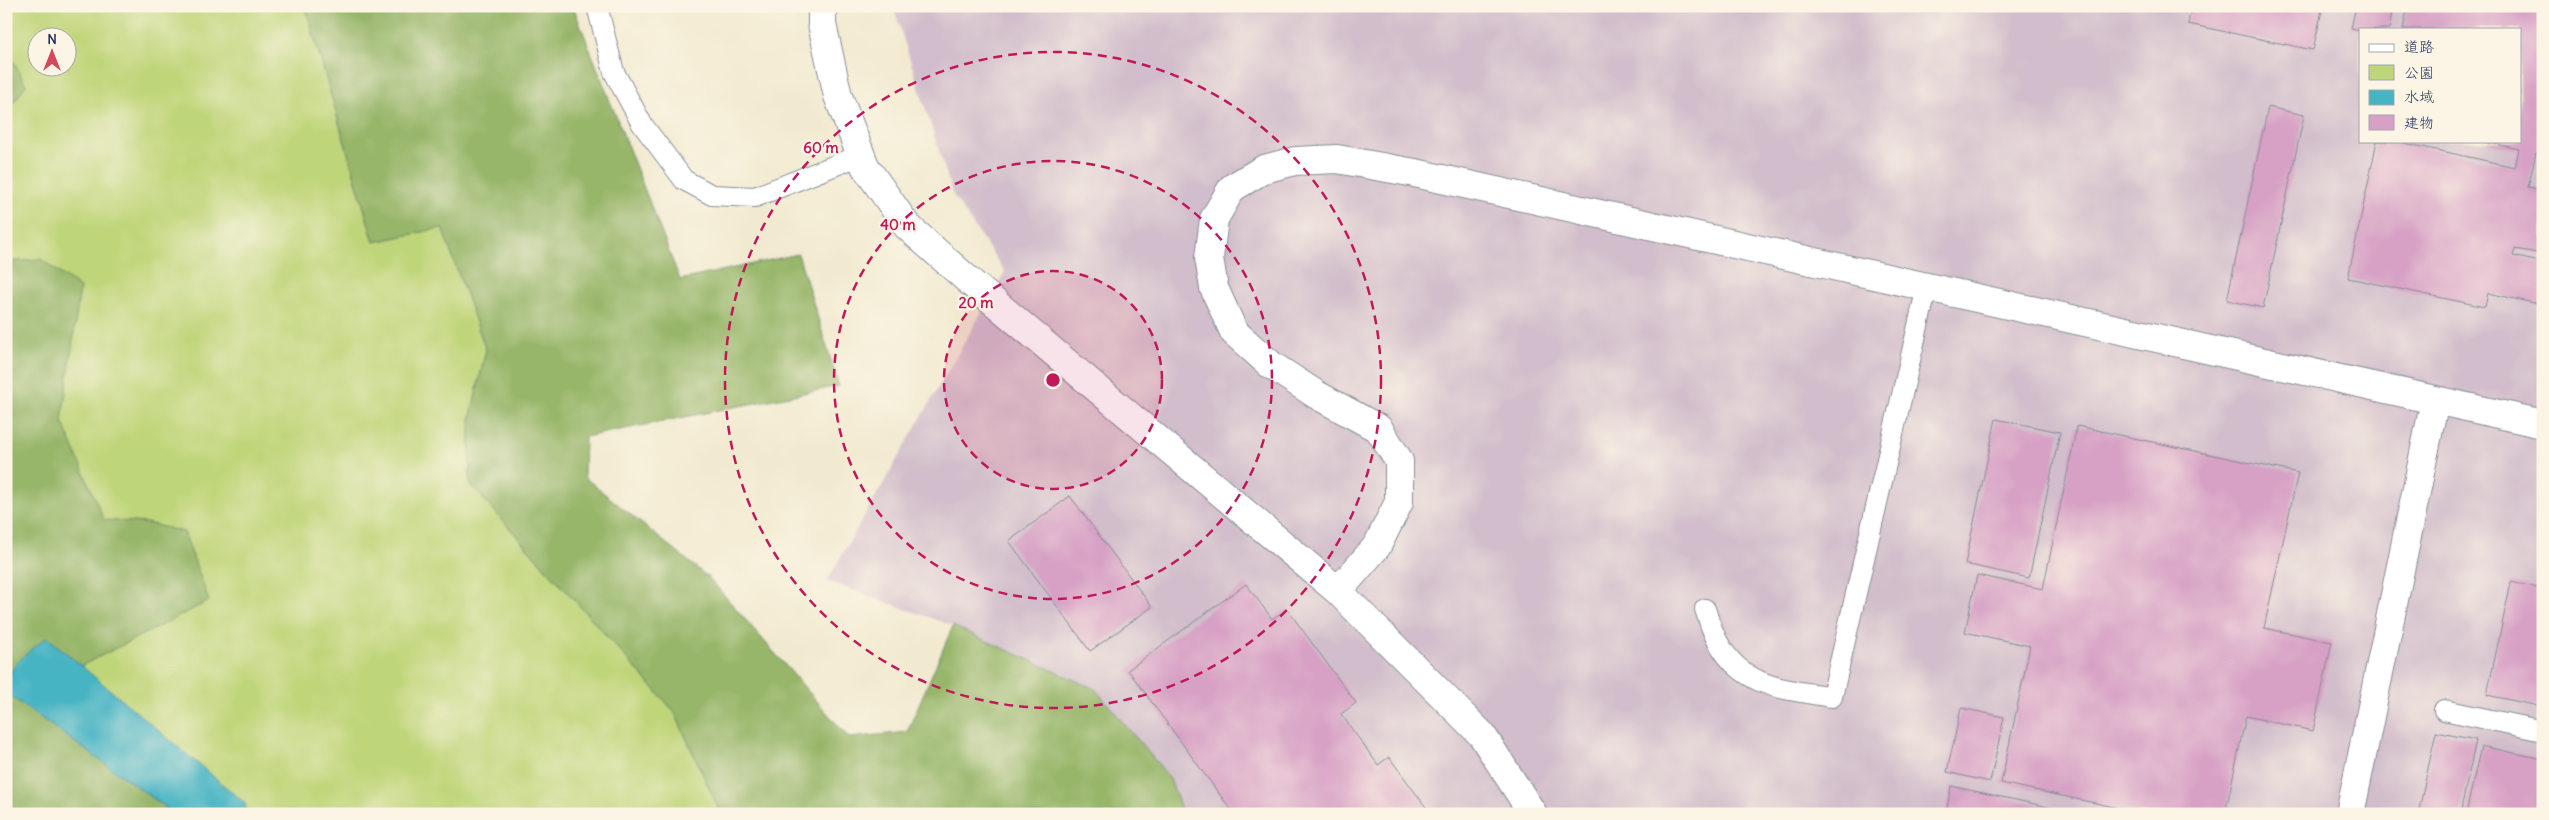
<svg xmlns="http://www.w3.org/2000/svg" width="2549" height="820" font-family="Delius,'Klee One',sans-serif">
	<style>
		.industrial { fill: #d1bdcb; fill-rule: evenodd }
		.green { fill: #bfd579; stroke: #6d826c; fill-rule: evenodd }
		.forest { fill: #97b669; stroke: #597264 }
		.water { fill: #47b4c4; stroke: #317291 }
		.building { fill: #d7a1c5 }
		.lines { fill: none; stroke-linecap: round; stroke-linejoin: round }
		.service-casing { stroke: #868c97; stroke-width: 22 }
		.tertiary-casing { stroke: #868c97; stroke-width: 30 }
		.service { stroke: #fff; stroke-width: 20 }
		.tertiary { stroke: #fff; stroke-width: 28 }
		.ring { fill: none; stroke: #c2185b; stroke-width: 2.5; stroke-dasharray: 9 6 }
		.centre { fill: #c2185b; stroke: #fcf5e5; stroke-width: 2.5 }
		.ring-label { font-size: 15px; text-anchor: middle; font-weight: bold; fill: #c2185b; stroke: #fcf5e5; stroke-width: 4.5; stroke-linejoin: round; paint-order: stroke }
	</style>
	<rect width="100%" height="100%" fill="#fcf5e5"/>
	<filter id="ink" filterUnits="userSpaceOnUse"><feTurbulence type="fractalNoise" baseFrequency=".02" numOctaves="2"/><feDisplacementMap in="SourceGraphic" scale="10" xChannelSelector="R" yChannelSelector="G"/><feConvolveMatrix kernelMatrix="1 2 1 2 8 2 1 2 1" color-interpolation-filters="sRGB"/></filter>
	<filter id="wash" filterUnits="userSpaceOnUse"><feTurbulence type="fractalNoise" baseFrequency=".0096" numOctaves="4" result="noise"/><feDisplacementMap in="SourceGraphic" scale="20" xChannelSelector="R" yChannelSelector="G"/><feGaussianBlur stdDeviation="1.12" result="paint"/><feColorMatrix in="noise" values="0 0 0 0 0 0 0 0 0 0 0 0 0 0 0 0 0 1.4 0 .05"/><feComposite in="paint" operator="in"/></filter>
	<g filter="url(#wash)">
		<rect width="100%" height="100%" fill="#f2ead0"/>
		<path class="industrial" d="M893,6H2543V814H1183L1169,777L1095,689L953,626L827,581L1005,272L953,195ZM2360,29H2520V141H2360Z"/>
		<path class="green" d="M6,6H305L374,242L442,227L486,350L470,420V484L674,711L721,814H6ZM38,38H68V68H38Z"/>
		<path class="forest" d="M305,6H573L680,280L798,254L839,386L585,437L584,477L709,578L849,738L907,732L953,626L1095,689L1169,777L1183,814H721L674,711L470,484V420L486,350L442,228L374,242Z
			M6,47L26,85L6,113Z
			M41,259L80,288L62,421L104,520L147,523L184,532L209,601L81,666L47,637L6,684V262Z
			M6,693L167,808L169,814H6Z"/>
		<path class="water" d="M47,637L245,803L246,814H169L167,808L6,693C6,665 28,653 47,637Z"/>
		<g id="blocks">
			<path class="building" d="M2192,6H2323L2313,50L2188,24Z
				M2356,6H2393L2389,29L2360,30L2351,28Z
				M2408,6H2543V154L2536,153L2528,187L2543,190V254L2515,249L2513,256L2543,263V305L2488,293L2485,307L2348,278L2377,141H2395L2515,167L2519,149L2485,142L2520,141V29H2403Z
				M2268,107L2304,115L2263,308L2227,300Z
				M1996,419L2060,432L2029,578L1965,564Z
				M2077,426L2298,473L2264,628L2332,642L2313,731L2246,716L2225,814H2147L2001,783L2030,646L1965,632L1977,575L2043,589Z
				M1070,496L1152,607L1090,651L1009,541Z
				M2511,582L2543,589V707L2487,695Z
				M1246,584L1272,619L1287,609L1356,703L1341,714L1378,765L1389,757L1431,814H1234L1128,670Z
				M1961,708L2004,717L1990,782L1947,772Z
				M2436,732L2476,740L2460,814H2418Z
				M2481,746L2543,759V814H2466Z
				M1951,786L2076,813L2075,814H1946Z"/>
		</g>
	</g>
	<g filter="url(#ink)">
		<use href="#blocks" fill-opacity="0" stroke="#868c97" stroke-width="1"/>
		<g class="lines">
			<g class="service-casing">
				<path id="service" d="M597,6L614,72L642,124L684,180L712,195L755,197L861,155
					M1705,609C1709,620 1712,632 1718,642C1744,689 1785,689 1832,697L1927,287
					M2444,710L2543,731"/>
			</g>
			<g class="tertiary-casing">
				<path id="tertiary" d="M822,6V24L838,96L865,166L907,226L968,280L1338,591L1482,735L1533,814
					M1338,591L1377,546L1399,502V461L1379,429L1317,395L1271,365L1234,332L1214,288L1209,258L1214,219L1232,188L1264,169L1295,161L1337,159L1415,173L2543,424
					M2350,814L2435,400"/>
			</g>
			<use href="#service" class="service"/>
			<use href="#tertiary" class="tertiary"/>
		</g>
	</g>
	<circle cx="1053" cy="380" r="109" fill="#c2185b" fill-opacity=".12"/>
	<g class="ring">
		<circle cx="1053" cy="380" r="109"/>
		<circle cx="1053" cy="380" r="219"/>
		<circle cx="1053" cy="380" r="328"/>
	</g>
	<circle cx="1053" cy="380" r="8" class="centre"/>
	<g class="ring-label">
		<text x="821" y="153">60 m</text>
		<text x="898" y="230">40 m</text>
		<text x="976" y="308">20 m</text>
	</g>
	<rect width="2549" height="820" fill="none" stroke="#fcf5e5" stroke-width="25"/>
	<rect x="2359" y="28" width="162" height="115" fill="#fcf5e5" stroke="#a2a6af"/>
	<rect x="2369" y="44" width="25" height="8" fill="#ffffff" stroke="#a2a6af"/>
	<text x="2404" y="52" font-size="15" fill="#1b2f5e">道路</text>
	<rect x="2369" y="65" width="25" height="15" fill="#bfd579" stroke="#a2a6af"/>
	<text x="2404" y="78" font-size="15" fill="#1b2f5e">公園</text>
	<rect x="2369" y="90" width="25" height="15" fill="#47b4c4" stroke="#a2a6af"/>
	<text x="2404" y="102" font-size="15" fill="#1b2f5e">水域</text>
	<rect x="2369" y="115" width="25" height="15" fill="#d7a1c5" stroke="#a2a6af"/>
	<text x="2404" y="128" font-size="15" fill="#1b2f5e">建物</text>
	<g transform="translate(52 52)"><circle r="24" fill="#fcf5e5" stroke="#a2a6af"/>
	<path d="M0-4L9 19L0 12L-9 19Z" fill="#d1495b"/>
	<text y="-8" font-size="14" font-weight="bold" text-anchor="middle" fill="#1b2f5e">N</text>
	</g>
</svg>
